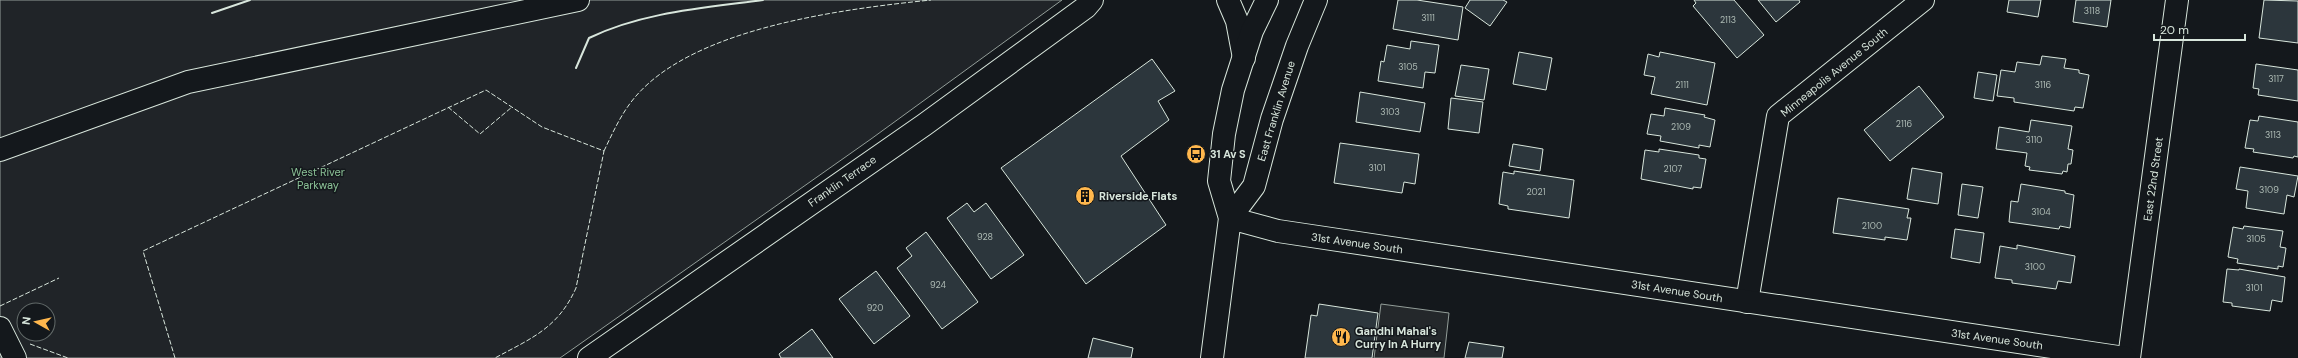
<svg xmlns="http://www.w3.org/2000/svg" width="2298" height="358" font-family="'DM Sans',sans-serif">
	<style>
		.green { fill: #202428; stroke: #939e99; fill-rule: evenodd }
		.parking { fill: #24282b; stroke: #939e99 }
		.building { fill: #2c363c; stroke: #d8e6dc }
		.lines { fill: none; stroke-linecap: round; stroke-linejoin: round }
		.minor-casing { stroke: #d8e6dc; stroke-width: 24 }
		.tertiary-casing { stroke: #d8e6dc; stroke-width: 24 }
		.motorway-casing { stroke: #d8e6dc; stroke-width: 24 }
		.minor { stroke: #14181c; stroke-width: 22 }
		.tertiary { stroke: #14181c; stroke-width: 22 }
		.motorway { stroke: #14181c; stroke-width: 22 }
		.fence { stroke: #d8e6dc; stroke-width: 1; stroke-dasharray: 5 2; stroke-linecap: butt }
		.wall { stroke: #d8e6dc; stroke-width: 2 }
		.labels { text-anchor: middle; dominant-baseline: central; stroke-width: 3; stroke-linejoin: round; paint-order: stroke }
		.number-label { font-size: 9px; fill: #adbab4 }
		.street-label { font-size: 11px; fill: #d8e6dc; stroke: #14181c }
		.poi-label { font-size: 11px; font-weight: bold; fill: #d8e6dc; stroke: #14181c; text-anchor: start }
		.park-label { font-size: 11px; fill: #8ac095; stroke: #14181c }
	</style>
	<rect width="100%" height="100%" fill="#14181c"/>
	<path class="green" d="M0,0H1062L871,139L560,358H0ZM24,310H48V334H24Z"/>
	<path class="parking" d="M1381,304L1449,313L1444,358H1374Z"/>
	<path class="building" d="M1398,0H1417L1463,7L1458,40L1393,29Z
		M1470,0H1503L1507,2L1490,26L1465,8Z
		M1694,0H1734L1764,35L1737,58L1693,6L1696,3Z
		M1758,0H1799L1800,2L1776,22Z
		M2009,0H2041L2038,17L2007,12Z
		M2076,0H2111L2107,27L2073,22Z
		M2264,0L2298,1V43L2259,38Z
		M1411,41L1439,45L1435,73L1425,72L1423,88L1378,81L1381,61L1384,62L1387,45L1410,49Z
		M1519,52L1552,58L1546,90L1513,84Z
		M1660,52L1715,63L1707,105L1651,94L1655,77L1644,75L1648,54L1659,57Z
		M2042,56L2066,59L2064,68L2079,70V73L2089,75L2083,108L2075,107L2074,111L2014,102V98L1997,96L2001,70L2015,72L2017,62L2040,65Z
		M1152,59L1175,91L1158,101L1169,120L1121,156L1166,225L1086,284L1001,168Z
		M2256,64L2298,70V101L2258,95L2259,89L2253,88Z
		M1461,65L1489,69L1484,100L1455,96Z
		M1978,72L1997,75L1993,101L1974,98Z
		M1919,86L1944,117L1890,161L1864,130Z
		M1360,92L1425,103L1420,132L1356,122Z
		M1451,98L1483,102L1479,133L1448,129Z
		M1665,108L1705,115L1704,117L1715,120L1710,147L1699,145V148L1660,141L1661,136L1647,134L1651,114L1664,116Z
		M2259,116L2298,122V157L2294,156L2293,158L2253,152L2254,149L2245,148L2250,120L2258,121Z
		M2031,120L2072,126L2068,149L2073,150L2071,164H2068L2067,172L2063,171L2062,174L2029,170L2030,167L2025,166L2027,153L1996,149L1999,127L2029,132Z
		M1340,143L1419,154L1415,184L1404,182L1402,193L1334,183Z
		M1513,144L1543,149L1540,171L1509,166Z
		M1659,149L1699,155V158L1706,159L1701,188L1693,187V189L1641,179L1645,150L1659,152Z
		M2240,167L2298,176L2294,197L2287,195L2284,214L2246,208L2248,191L2236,189Z
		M1912,168L1942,173L1938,204L1907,199Z
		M1514,171L1574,180L1569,218L1508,209V206L1499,204L1503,172L1514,174Z
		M1962,184L1983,187L1978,218L1958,215Z
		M2021,184L2065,191V193L2074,195L2070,228L2060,226L2059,229L2009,222L2011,201L2018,202Z
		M1838,198L1909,209L1907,218H1911L1907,240L1885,237V240L1833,233Z
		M967,203L974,212L986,203L1024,255L991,279L947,218Z
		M2244,226L2283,231L2280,247L2286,248L2283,267L2278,266V269L2237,263L2238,259L2228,257L2233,227L2243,229Z
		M1955,229L1984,233L1980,263L1951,258Z
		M926,232L978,302L942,329L897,268L912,256L906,248Z
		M2017,245L2075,256L2071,283L2058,281L2056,289L2012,283V280L1995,278L2000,246L2017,249Z
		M2227,269L2239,270V269L2285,277L2282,302L2272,300L2270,311L2232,306V303L2223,302Z
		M876,271L910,316L874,344L839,299Z
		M1319,304L1378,313L1372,358H1305L1311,315L1317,316Z
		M812,329L833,358H781L779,354Z
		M1093,338L1133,348L1131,358H1088Z
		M1469,342L1504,347L1502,358H1465Z"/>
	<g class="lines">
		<g class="minor-casing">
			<path id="minor" d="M1228,0L1237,21L1244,58
				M0,150L188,82L578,0
				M1747,302L1778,116L1923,0
				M589,358L924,125L1086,7L1092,0
				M2129,358L2177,0"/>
		</g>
		<g class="tertiary-casing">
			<path id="tertiary" d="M1230,218L1278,231L2125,358
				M1230,218L1254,186L1272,119L1297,46L1316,0
				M1212,358L1230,218L1219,181L1224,134L1233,90L1252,31L1267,0"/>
		</g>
		<g class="motorway-casing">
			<path id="motorway" d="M0,328L15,358"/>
		</g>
		<use href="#minor" class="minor"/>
		<use href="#tertiary" class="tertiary"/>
		<use href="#motorway" class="motorway"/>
		<path class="fence" d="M448,107L480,134L512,107
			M604,151C613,132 622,112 636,96C696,27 844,9 931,0
			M0,306L59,278
			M30,344L68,358
			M175,358L143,251L486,90L542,127L604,151L576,288C558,328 532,338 495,358"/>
		<path class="wall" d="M212,13L250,0
			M576,68L589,38C643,12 704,8 763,0"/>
	</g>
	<defs>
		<g id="bus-disc" transform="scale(1)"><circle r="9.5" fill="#ffb74d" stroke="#14181c"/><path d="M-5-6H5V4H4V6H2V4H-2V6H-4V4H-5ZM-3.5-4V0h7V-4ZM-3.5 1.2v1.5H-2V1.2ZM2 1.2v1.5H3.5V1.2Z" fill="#111"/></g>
		<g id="building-disc" transform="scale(1)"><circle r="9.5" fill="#ffb74d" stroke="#14181c"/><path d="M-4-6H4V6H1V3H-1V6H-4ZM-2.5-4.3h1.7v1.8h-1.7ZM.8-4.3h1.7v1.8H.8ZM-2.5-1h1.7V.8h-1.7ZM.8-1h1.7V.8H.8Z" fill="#111"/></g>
		<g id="restaurant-disc" transform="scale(1)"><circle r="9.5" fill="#ffb74d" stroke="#14181c"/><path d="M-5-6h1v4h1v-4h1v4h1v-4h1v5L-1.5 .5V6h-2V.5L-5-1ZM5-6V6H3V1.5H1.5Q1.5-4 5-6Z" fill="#111"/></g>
	</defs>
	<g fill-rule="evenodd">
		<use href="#bus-disc" x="1196" y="154"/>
		<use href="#building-disc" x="1085" y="196"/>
		<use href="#restaurant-disc" x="1341" y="337"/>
	</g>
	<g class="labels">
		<g class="number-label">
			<text x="2092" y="11">3118</text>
			<text x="1428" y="18">3111</text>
			<text x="1728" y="20">2113</text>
			<text x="1408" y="67">3105</text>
			<text x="2276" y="79">3117</text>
			<text x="1682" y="85">2111</text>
			<text x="2043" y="85">3116</text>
			<text x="1390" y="112">3103</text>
			<text x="1904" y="124">2116</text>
			<text x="1681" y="127">2109</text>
			<text x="2273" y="135">3113</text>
			<text x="2034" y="140">3110</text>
			<text x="1377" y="168">3101</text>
			<text x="1673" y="169">2107</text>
			<text x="2269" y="190">3109</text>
			<text x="1536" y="192">2021</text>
			<text x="2041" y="212">3104</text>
			<text x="1872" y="226">2100</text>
			<text x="985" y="237">928</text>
			<text x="2256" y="239">3105</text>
			<text x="2035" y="267">3100</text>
			<text x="938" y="285">924</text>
			<text x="2254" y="288">3101</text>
			<text x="875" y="308">920</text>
		</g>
		<g class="street-label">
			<text transform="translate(1834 72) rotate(-39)">Minneapolis Avenue South</text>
			<text transform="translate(1276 111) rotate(-73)">East Franklin Avenue</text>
			<text transform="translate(2153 179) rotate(-82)">East 22nd Street</text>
			<text transform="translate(842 181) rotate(-35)">Franklin Terrace</text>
			<text transform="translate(1357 243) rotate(8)">31st Avenue South</text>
			<text transform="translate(1677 291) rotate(9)">31st Avenue South</text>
			<text transform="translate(1997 339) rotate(8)">31st Avenue South</text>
		</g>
		<g class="poi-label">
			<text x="1210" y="154">31 Av S</text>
			<text x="1099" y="196">Riverside Flats</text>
			<text x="1355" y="331">Gandhi Mahal's<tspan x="1355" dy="13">Curry In A Hurry</tspan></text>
		</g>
		<g class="park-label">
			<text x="318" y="172">West River<tspan x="318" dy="13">Parkway</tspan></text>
		</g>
	</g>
	<g transform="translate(36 322) rotate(278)"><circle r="19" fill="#14181c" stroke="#626a69"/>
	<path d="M0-3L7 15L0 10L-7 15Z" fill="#ffb74d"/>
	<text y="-6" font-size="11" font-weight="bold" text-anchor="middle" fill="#d8e6dc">N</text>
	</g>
	<path d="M2154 34v6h91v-6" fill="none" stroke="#d8e6dc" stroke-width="2"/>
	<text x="2160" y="34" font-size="12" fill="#d8e6dc" stroke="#14181c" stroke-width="3" paint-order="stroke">20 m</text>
</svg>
